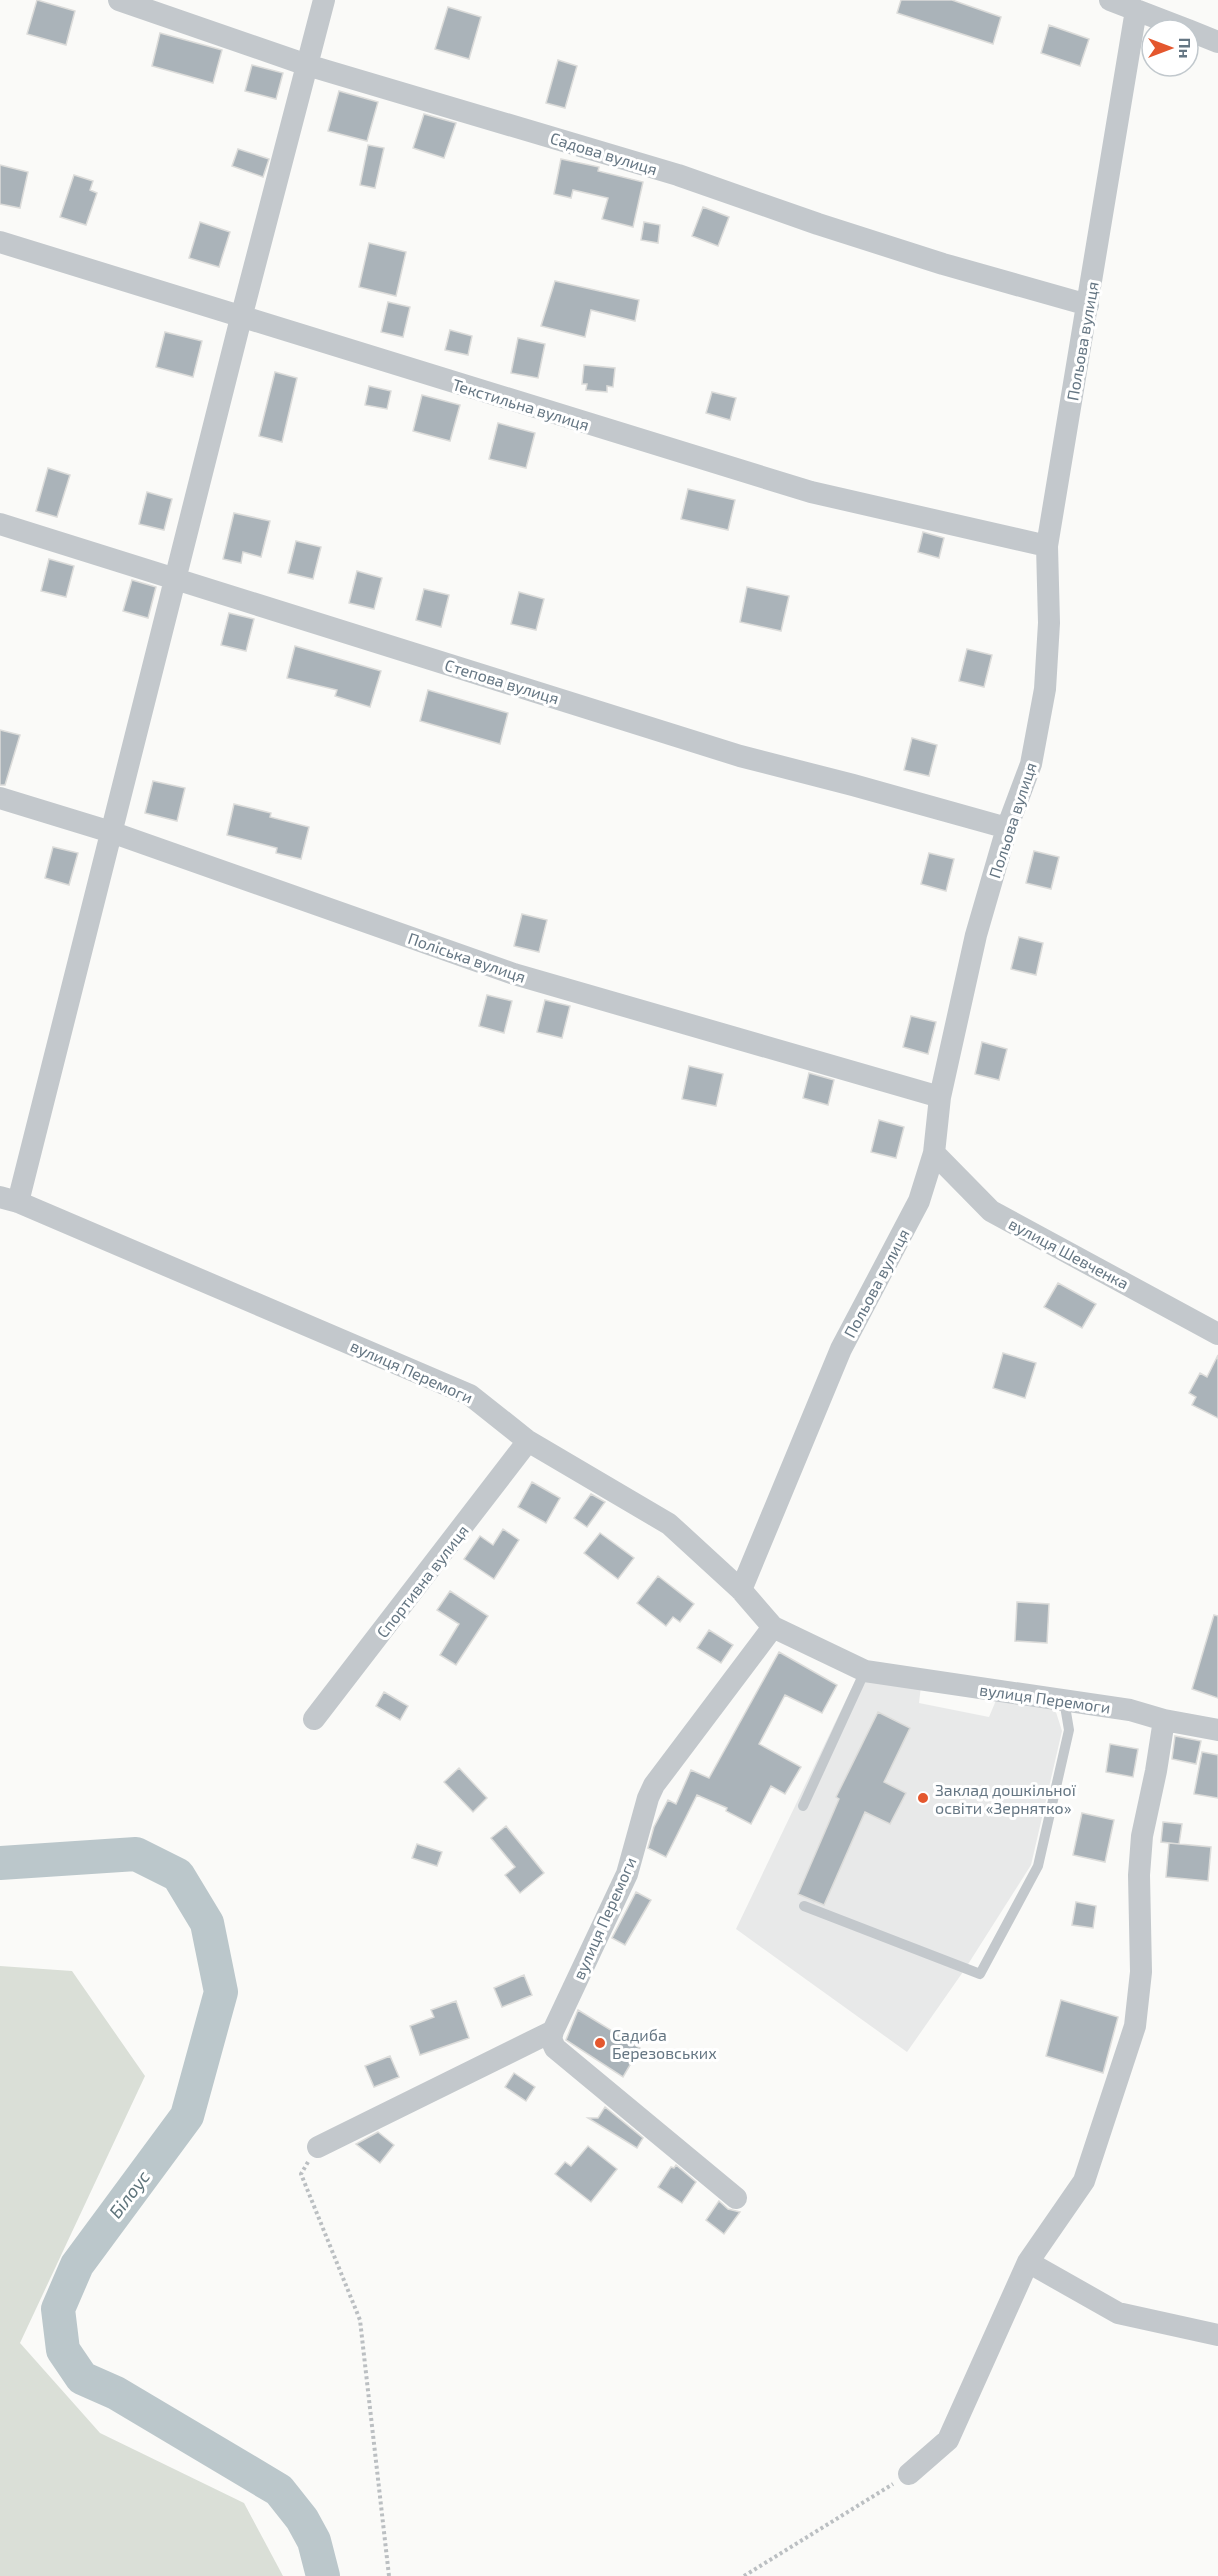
<svg xmlns="http://www.w3.org/2000/svg" width="1218" height="2576" font-family="'Exo 2',sans-serif">
	<style>
		.built { fill: #e8e9e9 }
		.green { fill: #dadfd7 }
		.lines { fill: none; stroke-linecap: round; stroke-linejoin: round }
		.river { stroke: #bbc7cb; stroke-width: 34 }
		.building { fill: #aab3b9; stroke: #dcdcda; stroke-width: 1.5 }
		.path { stroke: #bbbfc2; stroke-width: 4; stroke-dasharray: 3 3; stroke-linecap: butt }
		.service { stroke: #c3c8cc; stroke-width: 10 }
		.minor { stroke: #c3c8cc; stroke-width: 22 }
		.poi-dot { fill: #e4572e; stroke: #fff; stroke-width: 2 }
		.labels { text-anchor: middle; dominant-baseline: central; stroke-width: 6; stroke-linejoin: round; paint-order: stroke }
		.street-label { font-size: 16px; fill: #657683; stroke: #fff }
		.poi-label { font-size: 16px; fill: #657683; stroke: #fff; text-anchor: start }
		.water-label { font-size: 18px; font-style: italic; fill: #60757c; stroke: #fff }
	</style>
	<rect width="100%" height="100%" fill="#fafaf8"/>
	<path class="built" d="M857,1677L921,1686L919,1703L989,1717L997,1698L1055,1709L1062,1731L1031,1865L965,1969L907,2052L736,1929Z"/>
	<path class="green" d="M0,1966L72,1971L145,2076L20,2343L100,2433L244,2503L283,2576H0Z"/>
	<g class="lines">
		<path class="river" d="M0,1863L136,1854L178,1875L207,1923L221,1992L187,2116L77,2265L58,2309L63,2350L82,2378L116,2393L279,2490L302,2519L314,2541L323,2576"/>
	</g>
	<path class="building" d="M37,0L75,11L66,45L27,34Z
		M901,0H952L1001,17L993,44L897,13Z
		M448,7L481,17L469,59L435,49Z
		M1049,25L1089,39L1080,66L1041,53Z
		M160,33L222,50L213,83L152,66Z
		M558,60L577,66L565,108L546,103Z
		M252,65L283,73L276,99L245,91Z
		M339,91L378,102L367,141L328,131Z
		M424,114L456,123L444,158L413,148Z
		M368,145L384,148L375,188L360,185Z
		M238,149L269,159L263,177L232,166Z
		M561,159L599,167L598,171L643,182L633,227L602,219L608,198L573,190L571,198L554,194Z
		M0,165L28,172L20,208L0,204Z
		M74,175L93,181L90,190L97,193L86,225L60,217Z
		M703,207L729,217L718,246L692,236Z
		M200,222L230,232L219,267L189,258Z
		M644,222L660,225L658,243L641,240Z
		M369,243L406,252L396,296L359,287Z
		M555,281L639,300L635,321L591,310L585,337L541,326Z
		M388,302L410,307L403,337L381,332Z
		M450,330L472,336L468,355L445,350Z
		M165,332L202,341L193,377L156,367Z
		M518,338L545,344L538,378L511,373Z
		M584,365L615,368L613,387L607,386V392L586,390L587,384H582Z
		M275,372L297,378L282,442L259,436Z
		M369,386L391,391L387,409L365,405Z
		M712,392L736,398L730,420L706,413Z
		M422,395L460,405L450,441L413,431Z
		M498,423L535,433L526,468L489,459Z
		M48,468L70,475L57,517L36,511Z
		M688,489L735,500L728,530L681,519Z
		M147,492L172,499L164,530L139,524Z
		M234,513L270,521L261,557L243,552L241,563L223,559Z
		M923,532L944,538L939,558L918,552Z
		M296,541L321,547L313,579L288,573Z
		M49,559L74,566L66,597L41,591Z
		M357,571L382,578L374,609L349,603Z
		M132,580L156,587L148,618L123,611Z
		M747,587L789,596L781,631L740,622Z
		M424,589L449,595L441,627L416,620Z
		M519,592L544,599L536,630L511,624Z
		M229,613L254,619L246,651L221,645Z
		M295,646L381,671L370,707L335,696L337,690L287,678Z
		M967,649L992,655L984,687L959,681Z
		M428,690L508,713L500,744L420,721Z
		M0,730L20,735L5,785H0Z
		M912,738L937,745L929,776L904,770Z
		M153,781L185,788L177,821L145,813Z
		M234,804L271,813L270,817L309,827L301,859L276,853L277,848L227,835Z
		M53,847L78,853L69,885L45,878Z
		M1034,851L1059,857L1051,889L1026,883Z
		M929,853L954,859L946,891L921,884Z
		M522,914L547,920L539,952L514,946Z
		M1019,937L1043,943L1036,975L1011,969Z
		M487,995L512,1001L504,1033L479,1026Z
		M545,1000L570,1006L562,1038L537,1032Z
		M911,1016L936,1022L928,1054L903,1047Z
		M982,1042L1007,1049L999,1080L975,1074Z
		M689,1066L723,1074L716,1106L682,1099Z
		M809,1073L834,1080L828,1105L803,1098Z
		M879,1120L904,1127L896,1158L871,1152Z
		M1058,1283L1096,1304L1082,1328L1044,1307Z
		M1003,1353L1036,1363L1025,1398L993,1388Z
		M1218,1355V1418L1192,1405L1196,1397L1189,1393L1200,1373L1207,1377Z
		M532,1482L560,1498L546,1523L518,1507Z
		M591,1494L605,1502L587,1527L574,1518Z
		M503,1529L519,1540L494,1579L464,1559L480,1536L493,1545Z
		M600,1533L634,1558L618,1579L584,1553Z
		M658,1576L694,1604L680,1622L673,1617L666,1626L637,1603Z
		M450,1591L488,1616L456,1665L440,1655L459,1624L437,1610Z
		M1017,1602L1049,1604L1047,1643L1015,1641Z
		M1214,1615L1218,1616V1698L1192,1689Z
		M709,1630L733,1645L721,1663L697,1648Z
		M779,1652L837,1685L822,1713L785,1695L759,1744L801,1767L785,1794L771,1786L751,1824L726,1811L727,1808L697,1795L666,1857L648,1848L654,1827L668,1800L676,1804L691,1770L709,1778Z
		M384,1692L408,1706L400,1720L376,1706Z
		M878,1712L910,1728L884,1782L906,1793L890,1824L865,1812L824,1905L798,1894L839,1799L836,1797Z
		M1175,1736L1201,1741L1196,1764L1172,1759Z
		M1110,1744L1138,1749L1133,1777L1106,1772Z
		M1202,1752L1218,1755V1798L1194,1794Z
		M459,1768L487,1798L473,1812L444,1782Z
		M1082,1813L1114,1820L1105,1862L1073,1855Z
		M1163,1822L1182,1824L1179,1844L1161,1842Z
		M506,1826L544,1873L520,1893L505,1875L515,1867L491,1838Z
		M1169,1843L1211,1847L1208,1881L1166,1877Z
		M417,1844L442,1852L437,1866L412,1858Z
		M636,1892L651,1900L625,1945L612,1938Z
		M1076,1902L1096,1906L1093,1928L1072,1925Z
		M524,1975L532,1995L502,2007L494,1988Z
		M1061,2000L1118,2017L1103,2073L1046,2056Z
		M456,2001L469,2038L420,2055L410,2026L434,2017L431,2010Z
		M578,2010L640,2048L623,2077L566,2040Z
		M390,2056L399,2077L374,2087L365,2066Z
		M514,2073L535,2087L526,2101L505,2087Z
		M605,2107L643,2138L637,2148L588,2118H598Z
		M378,2132L394,2145L380,2163L356,2144Z
		M588,2146L617,2169L591,2202L555,2174L565,2162L571,2166Z
		M676,2165L696,2182L682,2203L658,2187L671,2167L674,2168Z
		M719,2201L728,2209L740,2212L724,2234L706,2220Z"/>
	<g class="lines">
		<path class="path" d="M308,2162L301,2174L360,2320L389,2576
			M744,2576L893,2484"/>
		<path class="service" d="M803,1806L865,1671
			M804,1906L980,1974L1038,1866L1069,1730L1064,1700"/>
		<path class="minor" d="M119,0L307,65L678,175L818,224L943,264L1088,305
			M1110,0L1188,30
			M1188,30L1218,42
			M0,242L811,492L1047,546
			M0,524L740,756L853,785L1007,828
			M0,798L111,832L514,974L940,1097
			M934,1153L991,1211L1218,1334
			M0,1197L18,1202L470,1395L528,1441L669,1524L741,1590L773,1627L865,1671L1130,1710L1164,1720L1218,1730
			M18,1202L241,318L324,0
			M741,1590L841,1349L919,1201L934,1153L940,1097L976,935L1007,828L1031,764L1045,689L1049,623L1047,546L1136,10
			M314,1719L528,1441
			M553,2031L627,1874L648,1798L654,1785L773,1627
			M318,2147L553,2031L551,2039L555,2048L736,2198
			M1028,2262L1118,2313L1218,2335
			M909,2474L948,2440L1028,2262L1084,2181L1135,2026L1141,1972L1139,1875L1142,1836L1156,1771L1164,1720"/>
	</g>
	<g class="poi-dot">
		<circle cx="923" cy="1798" r="6"/>
		<circle cx="600" cy="2043" r="6"/>
	</g>
	<g class="labels">
		<g class="street-label">
			<text transform="translate(604 153) rotate(17)">Садова вулиця</text>
			<text transform="translate(1082 341) rotate(-80)">Польова вулиця</text>
			<text transform="translate(521 404) rotate(17)">Текстильна вулиця</text>
			<text transform="translate(502 681) rotate(17)">Степова вулиця</text>
			<text transform="translate(1012 820) rotate(-72)">Польова вулиця</text>
			<text transform="translate(467 957) rotate(19)">Поліська вулиця</text>
			<text transform="translate(1069 1253) rotate(28)">вулиця Шевченка</text>
			<text transform="translate(876 1283) rotate(-62)">Польова вулиця</text>
			<text transform="translate(412 1371) rotate(24)">вулиця Перемоги</text>
			<text transform="translate(422 1581) rotate(-52)">Спортивна вулиця</text>
			<text transform="translate(1045 1698) rotate(8)">вулиця Перемоги</text>
			<text transform="translate(604 1918) rotate(-66)">вулиця Перемоги</text>
		</g>
		<g class="poi-label">
			<text x="935" y="1789">Заклад дошкільної<tspan x="935" dy="18">освіти «Зернятко»</tspan></text>
			<text x="612" y="2034">Садиба<tspan x="612" dy="18">Березовських</tspan></text>
		</g>
		<g class="water-label">
			<text transform="translate(129 2194) rotate(-53)">Білоус</text>
		</g>
	</g>
	<g transform="translate(1170 48) rotate(90)"><circle r="28" fill="#ffffff" stroke="#c1c8cd" stroke-width="1.5"/>
	<path d="M0-4.5L10 22L0 15L-10 22Z" fill="#e4572e"/>
	<text y="-9" font-size="16" font-weight="bold" text-anchor="middle" fill="#657683">Пн</text>
	</g>
</svg>
